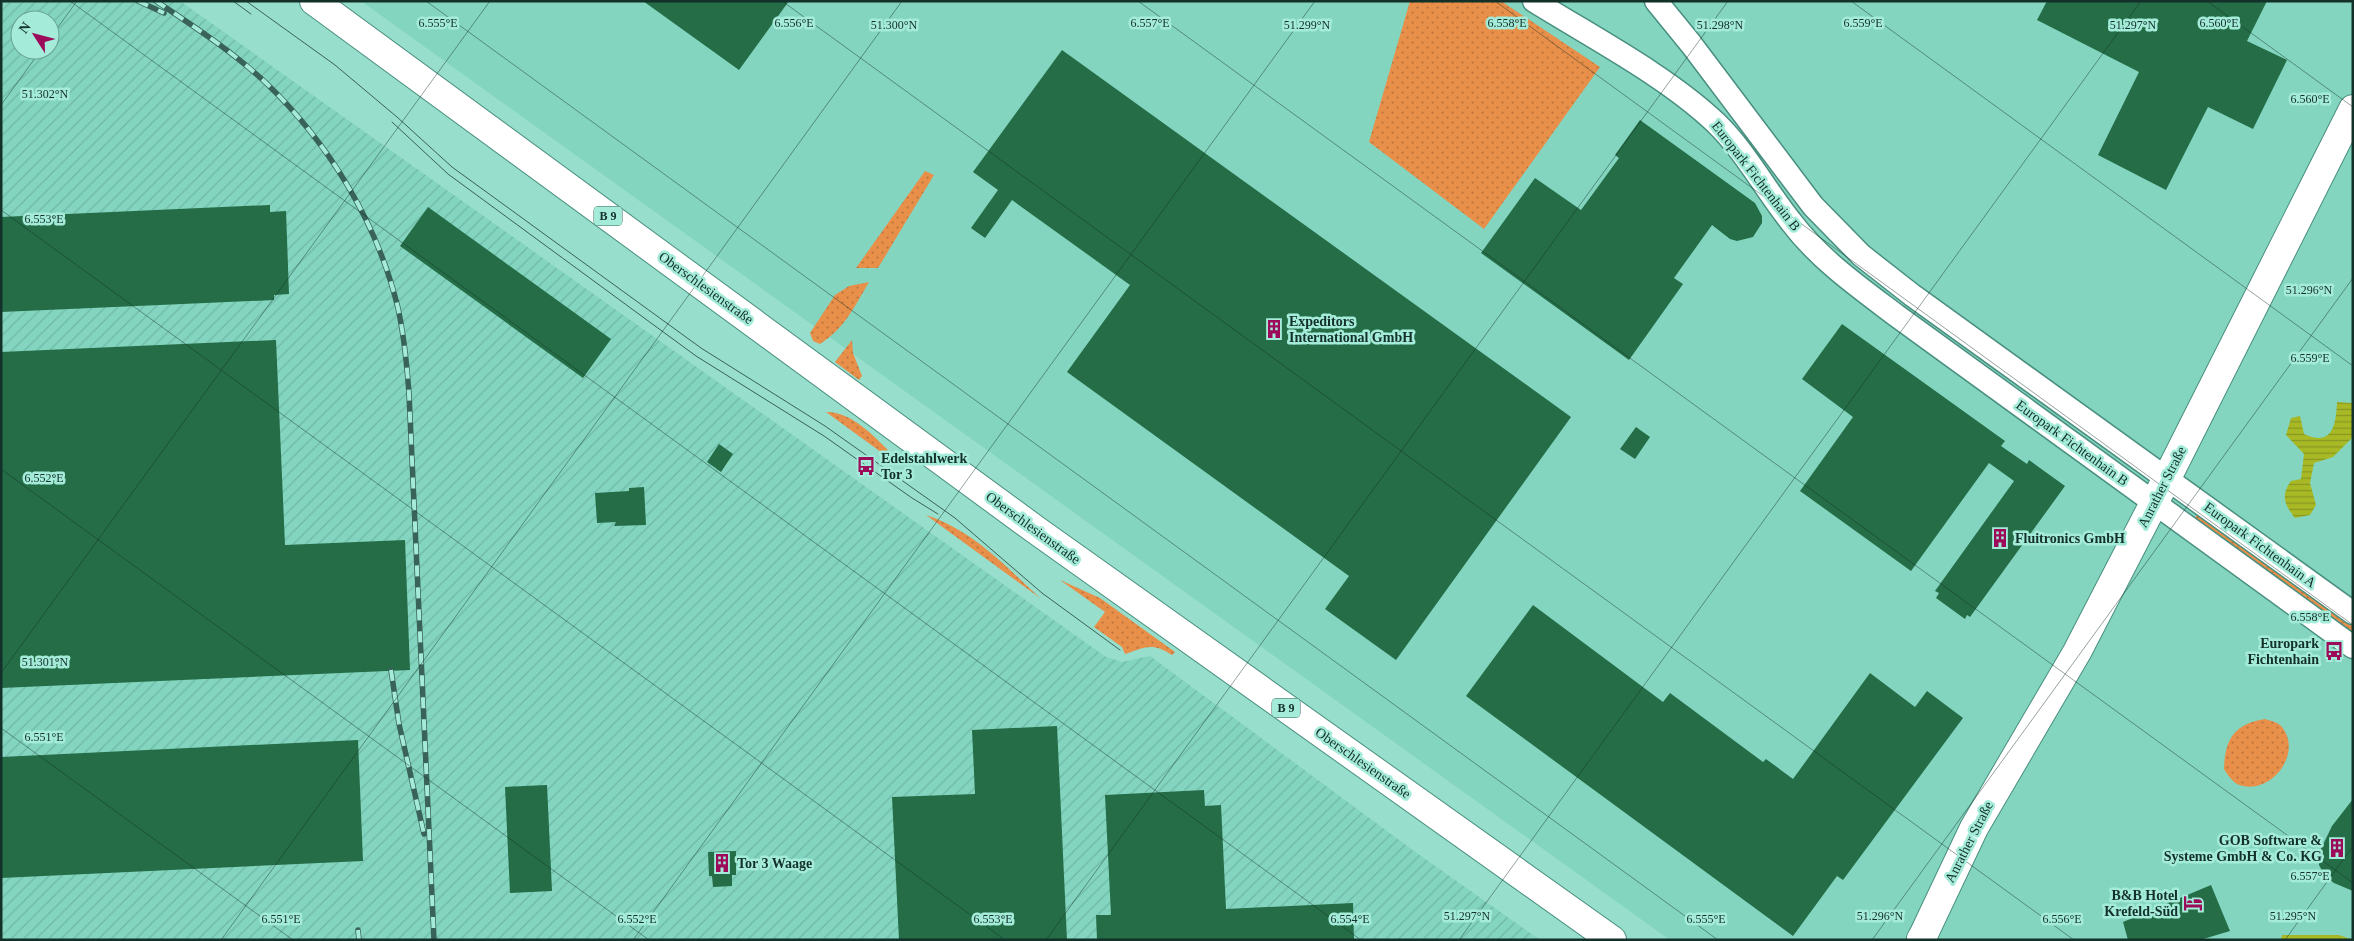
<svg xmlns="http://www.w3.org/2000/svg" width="2354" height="941" font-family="Georgia,serif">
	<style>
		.built { fill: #83d5c0 }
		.industrial { fill: url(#industrial-furrows); fill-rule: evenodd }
		.grass { fill: url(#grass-dots) }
		.water { fill: url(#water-rules) }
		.building { fill: #246d46 }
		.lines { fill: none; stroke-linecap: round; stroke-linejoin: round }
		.street-casing { stroke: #498f7f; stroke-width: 25 }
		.secondary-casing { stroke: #498f7f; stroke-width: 30 }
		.primary-casing { stroke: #498f7f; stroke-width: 30 }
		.street { stroke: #fff; stroke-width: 22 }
		.secondary { stroke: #fff; stroke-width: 28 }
		.primary { stroke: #fff; stroke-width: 28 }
		.tram { stroke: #396258; stroke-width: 1 }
		.rail-casing { stroke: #396258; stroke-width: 5.5 }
		.rail { stroke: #a4ecd9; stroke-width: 4; stroke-dasharray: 11; stroke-linecap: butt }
		.ticks { fill: none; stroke: #133029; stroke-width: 1; stroke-opacity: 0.45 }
		.labels { text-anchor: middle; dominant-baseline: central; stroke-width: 5; stroke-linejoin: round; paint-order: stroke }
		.shield { fill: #a4ecd9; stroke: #3e685e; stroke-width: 1 }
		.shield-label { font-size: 12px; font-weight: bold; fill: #133029 }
		.street-label { font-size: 14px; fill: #133029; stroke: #a4ecd9 }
		.poi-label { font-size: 14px; font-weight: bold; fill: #133029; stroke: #a4ecd9; text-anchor: start }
		.ticks-label { font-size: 12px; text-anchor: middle; fill: #133029; stroke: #a4ecd9; stroke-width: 5; stroke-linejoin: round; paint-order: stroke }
	</style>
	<defs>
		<pattern id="industrial-furrows" width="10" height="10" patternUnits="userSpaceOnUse" patternTransform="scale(1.25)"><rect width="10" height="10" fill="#83d5c0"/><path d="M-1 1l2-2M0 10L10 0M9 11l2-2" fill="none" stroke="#70b7a5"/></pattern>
		<pattern id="grass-dots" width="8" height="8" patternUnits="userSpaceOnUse" patternTransform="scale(1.25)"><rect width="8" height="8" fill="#e88f49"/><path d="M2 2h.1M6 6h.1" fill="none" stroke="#bb753d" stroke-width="1.8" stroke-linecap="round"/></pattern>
		<pattern id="water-rules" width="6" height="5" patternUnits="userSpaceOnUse" patternTransform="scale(1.25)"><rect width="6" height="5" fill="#a8b925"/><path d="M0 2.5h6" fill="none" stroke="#889720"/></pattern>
	</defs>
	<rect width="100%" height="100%" fill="#97decc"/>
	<path class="built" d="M361,1H2353V940H1670Z"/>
	<path class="industrial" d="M1,1H180L1106,657L1122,662L1150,656L1414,851L1540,940H1ZM20,20H50V50H20Z"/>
	<path class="grass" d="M1410,1H1501L1600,67L1484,229L1369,142Z
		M925,171L934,175L878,268H856Z
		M869,282C854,307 846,327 820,344L813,341L810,333L835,295L849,286Z
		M852,340L853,353L862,376L859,380L835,362Z
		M826,412C855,412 878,441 898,460L896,463Z
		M2198,513L2353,625V635L2193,521Z
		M926,515C974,531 1004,565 1040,598Z
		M1060,580L1100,598L1175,652L1172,655C1152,642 1146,647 1125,654L1122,647L1094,627L1105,612Z
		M2265,719C2271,721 2278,722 2282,727C2304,755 2268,798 2237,784C2232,781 2227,774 2224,769C2225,739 2234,724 2265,719Z"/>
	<path class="water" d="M2337,402L2353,403V437L2333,457L2314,463L2310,483L2316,505L2310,515L2295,518C2285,505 2280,496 2291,481L2301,479L2304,454L2286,435L2291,418L2300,416L2304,434C2332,447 2336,426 2337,402Z
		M2282,935H2339L2353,940H2281Z"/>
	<path class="building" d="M643,1H789L739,70Z
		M2047,1H2267L2247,41L2287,60L2253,129L2208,107L2166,190L2098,155L2139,72L2037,20Z
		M1062,50L1571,417L1396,660L1325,609L1349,576L1067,372L1130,285L1012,200L985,238L971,228L998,190L973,172Z
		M1640,120L1755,203L1762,216V223L1753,237L1737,241L1730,239L1712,225L1674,278L1683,284L1629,360L1481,253L1535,178L1581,210L1619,158L1615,155Z
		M270,205V212L286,211L289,294L274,295V300L1,312V217Z
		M428,207L611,339L583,378L400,246Z
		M1842,324L2005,441L2001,446L2027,464L2029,460L2065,486L1970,617L1967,615L1965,619L1936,598L1939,593L1935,591L2014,481L1989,463L1911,571L1800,491L1853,417L1802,379Z
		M276,340L285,545L405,540L410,670L1,688V352Z
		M1636,427L1650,437L1635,459L1620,449Z
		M719,444L733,454L721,472L707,462Z
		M644,487L646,525L614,526L616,522L597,523L595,493L629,491V488Z
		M1533,605L1663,702L1670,693L1763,762L1766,759L1793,779L1870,673L1915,707L1927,691L1963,718L1843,880L1837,876L1793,936L1466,696Z
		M1057,726L1067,940H899L892,797L975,794L972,730Z
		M358,740L363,861L1,878V757Z
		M547,785L552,891L510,893L505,787Z
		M1204,790L1205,806L1221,805L1226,909L1353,903L1354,940H1097L1096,915H1111L1105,795Z
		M2353,799V891L2334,883L2325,876L2319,865V853L2332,826Z
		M736,851V875H732V886L713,887L712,876H709L708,852Z
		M2211,885L2230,931L2200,940H2128L2123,922Z"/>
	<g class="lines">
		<g class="street-casing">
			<path id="street" d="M1534,1C1592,37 1668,77 1716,123C1746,152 1766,191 1792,223C1820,260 1860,288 1897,316L2353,647
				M1656,1L1691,44L1813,206L1861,255L1912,295L2353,613"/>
		</g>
		<g class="secondary-casing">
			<path id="secondary" d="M1921,940L1974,828L2077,652L2167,478L2353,109"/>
		</g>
		<g class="primary-casing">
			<path id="primary" d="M314,1L1036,530L1612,940
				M1921,939V940"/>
		</g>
		<use href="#street" class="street"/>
		<use href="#secondary" class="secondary"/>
		<use href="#primary" class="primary"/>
		<path class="tram" d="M233,1L251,14
			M246,1L335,65L397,117L452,167L701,348L825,426L955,518L1042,593L1120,650
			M392,122L448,174L696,356L824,436L912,498L938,514"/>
		<g class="rail-casing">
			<path id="rail" d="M138,1L164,13
				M156,1C193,26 232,51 265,82C329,143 377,222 398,308C404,336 407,365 409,394L434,940
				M391,670L399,724L424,834
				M358,930L359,940"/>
		</g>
		<use href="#rail" class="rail"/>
	</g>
	<path class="ticks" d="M70,1L1361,940M426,1L1718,940M782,1L2074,940M1138,1L2353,883M1495,1L2353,625M1851,1L2353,366M2207,1L2353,107M50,38L77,1M1,105L41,50M1,210L1005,940M1,469L649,940M1,673L490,1M1,728L293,940M221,940L902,1M633,940L1315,1M1046,940L1728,1M1459,940L2141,1M1872,940L2353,278M2285,940L2353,846"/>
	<defs>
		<g id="building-bare" transform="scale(1.5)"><path d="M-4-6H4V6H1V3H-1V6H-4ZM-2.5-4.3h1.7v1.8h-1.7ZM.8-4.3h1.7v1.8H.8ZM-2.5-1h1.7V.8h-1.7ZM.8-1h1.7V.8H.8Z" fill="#9c0b59" stroke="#a4ecd9" stroke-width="2.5" paint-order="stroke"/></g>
		<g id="bus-bare" transform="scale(1.5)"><path d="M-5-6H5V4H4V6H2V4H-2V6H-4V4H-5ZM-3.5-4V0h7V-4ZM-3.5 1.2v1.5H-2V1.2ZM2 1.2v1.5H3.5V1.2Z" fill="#9c0b59" stroke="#a4ecd9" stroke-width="2.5" paint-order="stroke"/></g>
		<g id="hotel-bare" transform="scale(1.5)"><path d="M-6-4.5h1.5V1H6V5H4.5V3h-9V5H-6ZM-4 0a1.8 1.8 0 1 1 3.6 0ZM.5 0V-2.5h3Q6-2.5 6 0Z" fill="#9c0b59" stroke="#a4ecd9" stroke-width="2.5" paint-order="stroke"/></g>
	</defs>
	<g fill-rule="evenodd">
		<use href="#building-bare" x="1274" y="329"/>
		<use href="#bus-bare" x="866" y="466"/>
		<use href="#building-bare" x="2000" y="538"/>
		<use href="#bus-bare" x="2334" y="651"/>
		<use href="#building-bare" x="2337" y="848"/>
		<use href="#building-bare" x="722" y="863"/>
		<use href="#hotel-bare" x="2193" y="903"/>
	</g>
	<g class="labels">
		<g class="shield">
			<rect x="594" y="206.5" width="28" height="19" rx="4"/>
			<rect x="1272" y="698.5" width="28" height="19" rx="4"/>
		</g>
		<g class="shield-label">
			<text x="608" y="216">B 9</text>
			<text x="1286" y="708">B 9</text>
		</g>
		<g class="street-label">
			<text transform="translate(1756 176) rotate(52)">Europark Fichtenhain B</text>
			<text transform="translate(706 288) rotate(36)">Oberschlesienstraße</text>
			<text transform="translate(2072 443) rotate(36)">Europark Fichtenhain B</text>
			<text transform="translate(2162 487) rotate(-63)">Anrather Straße</text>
			<text transform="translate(1033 528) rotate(36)">Oberschlesienstraße</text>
			<text transform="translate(2260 545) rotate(36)">Europark Fichtenhain A</text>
			<text transform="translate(1363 763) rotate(35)">Oberschlesienstraße</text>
			<text transform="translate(1969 842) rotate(-63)">Anrather Straße</text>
		</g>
		<g class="poi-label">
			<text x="1289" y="321">Expeditors<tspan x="1289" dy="16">International GmbH</tspan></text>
			<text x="881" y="458">Edelstahlwerk<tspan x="881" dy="16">Tor 3</tspan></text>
			<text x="2015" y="538">Fluitronics GmbH</text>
			<text x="2319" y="643" text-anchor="end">Europark<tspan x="2319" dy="16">Fichtenhain</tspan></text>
			<text x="2322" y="840" text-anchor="end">GOB Software &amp;<tspan x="2322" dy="16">Systeme GmbH &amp; Co. KG</tspan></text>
			<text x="737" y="863">Tor 3 Waage</text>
			<text x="2178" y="895" text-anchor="end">B&amp;B Hotel<tspan x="2178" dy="16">Krefeld-Süd</tspan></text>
		</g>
	</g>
	<g class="ticks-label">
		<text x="794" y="27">6.556°E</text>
		<text x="1863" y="27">6.559°E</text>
		<text x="438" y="27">6.555°E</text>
		<text x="1150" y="27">6.557°E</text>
		<text x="1507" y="27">6.558°E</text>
		<text x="2219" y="27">6.560°E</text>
		<text x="894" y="29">51.300°N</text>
		<text x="1307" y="29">51.299°N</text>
		<text x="1720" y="29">51.298°N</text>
		<text x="2133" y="29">51.297°N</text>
		<text x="45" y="98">51.302°N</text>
		<text x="2310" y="103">6.560°E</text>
		<text x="44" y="223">6.553°E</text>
		<text x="2309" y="294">51.296°N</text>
		<text x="2310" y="362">6.559°E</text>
		<text x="44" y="482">6.552°E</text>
		<text x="2310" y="621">6.558°E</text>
		<text x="45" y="666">51.301°N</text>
		<text x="44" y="741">6.551°E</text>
		<text x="2310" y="880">6.557°E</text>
		<text x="1467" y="920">51.297°N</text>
		<text x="1880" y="920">51.296°N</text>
		<text x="2293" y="920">51.295°N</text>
		<text x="281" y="923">6.551°E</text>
		<text x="637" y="923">6.552°E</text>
		<text x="993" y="923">6.553°E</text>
		<text x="1350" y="923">6.554°E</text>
		<text x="1706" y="923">6.555°E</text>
		<text x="2062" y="923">6.556°E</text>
	</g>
	<rect width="2354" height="941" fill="none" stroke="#133029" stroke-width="5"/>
	<g transform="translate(35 35) rotate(306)"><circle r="24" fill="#a4ecd9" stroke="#6aa193"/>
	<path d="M0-4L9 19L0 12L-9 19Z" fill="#9c0b59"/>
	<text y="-8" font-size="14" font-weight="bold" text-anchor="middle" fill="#133029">N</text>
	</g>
</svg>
